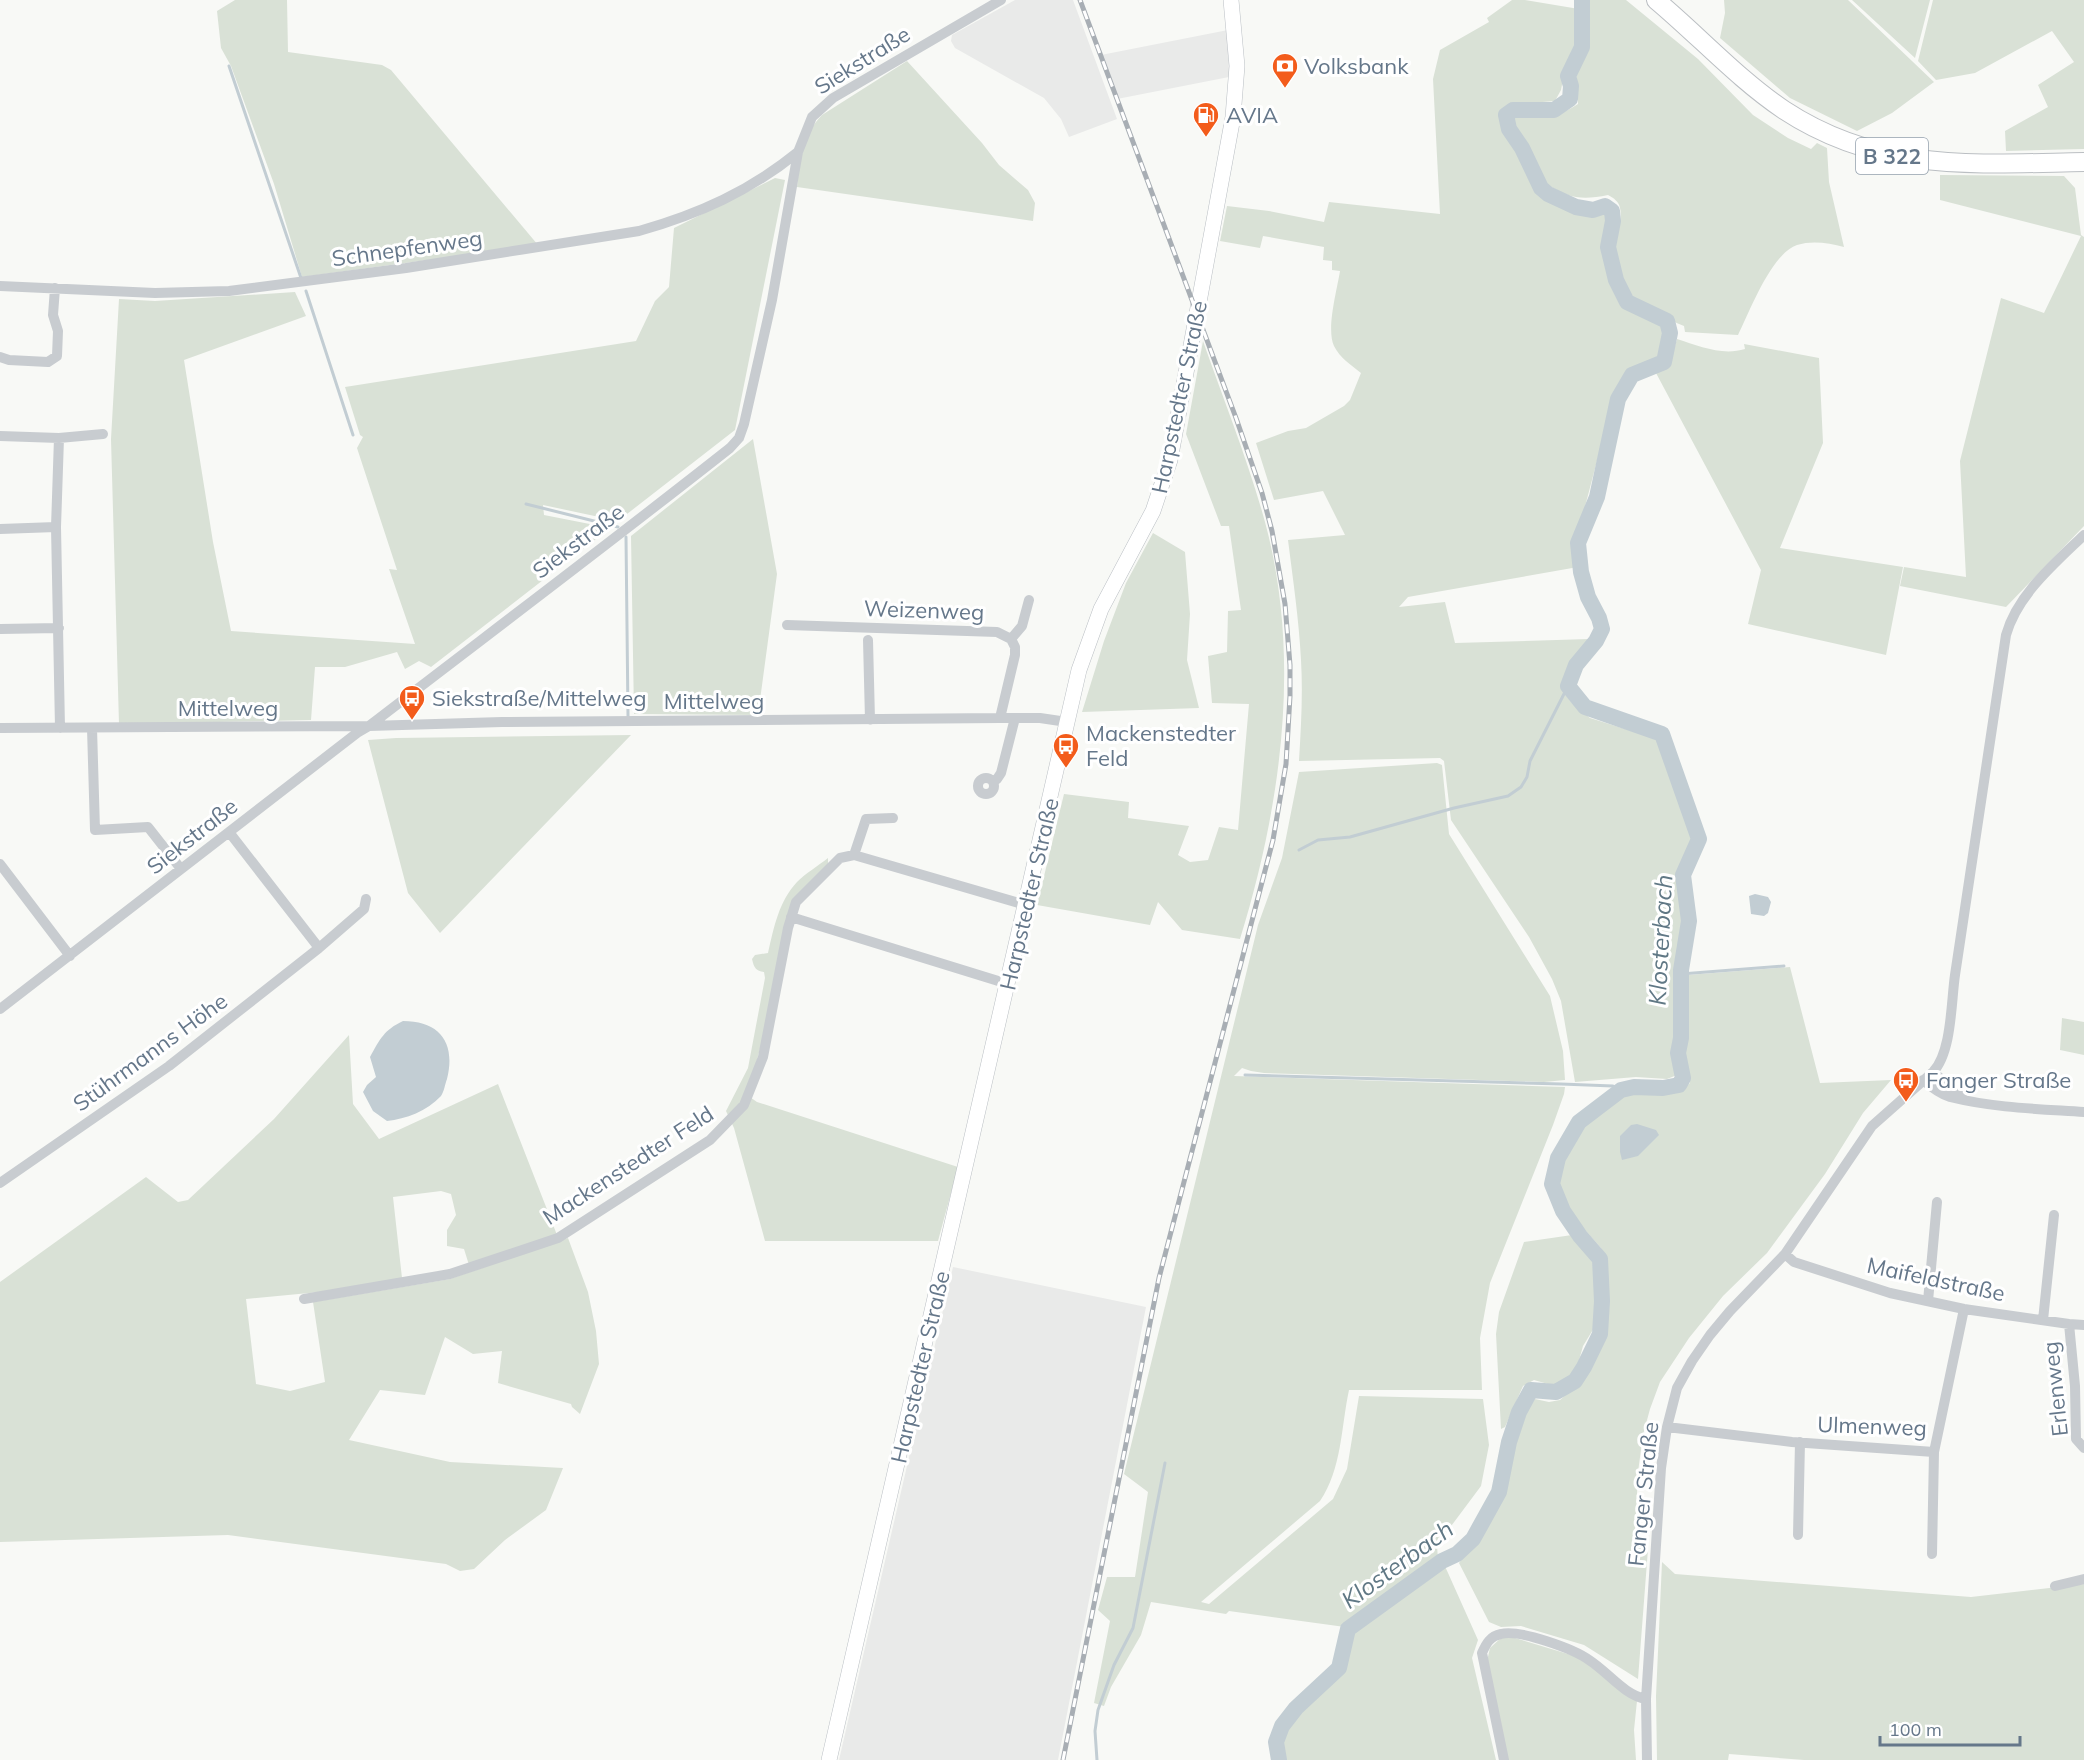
<svg xmlns="http://www.w3.org/2000/svg" width="2084" height="1760" font-family="Mulish,sans-serif">
	<style>
		.built { fill: #e9eae9 }
		.green { fill: #d9e1d6 }
		.water { fill: #c2cdd3 }
		.lines { fill: none; stroke-linecap: round; stroke-linejoin: round }
		.stream { stroke: #c2cdd3; stroke-width: 3 }
		.river { stroke: #c2cdd3; stroke-width: 16 }
		.secondary-casing { stroke: #babfc4; stroke-width: 16 }
		.primary-casing { stroke: #bbbfc3; stroke-width: 20 }
		.street { stroke: #c8ccd0; stroke-width: 10 }
		.secondary { stroke: #fff; stroke-width: 15 }
		.primary { stroke: #fff; stroke-width: 18 }
		.rail-casing { stroke: #a8aeb4; stroke-width: 5 }
		.rail { stroke: #fff; stroke-width: 3; stroke-dasharray: 9; stroke-linecap: butt }
		.labels { text-anchor: middle; dominant-baseline: central; stroke-width: 6; stroke-linejoin: round; paint-order: stroke }
		.shield { fill: #fff; stroke: #93a0ad; stroke-width: 1.5 }
		.shield-label { font-size: 21px; font-weight: bold; fill: #65778a }
		.street-label { font-size: 22px; fill: #65778a; stroke: #fff }
		.poi-label { font-size: 22px; fill: #65778a; stroke: #fff; text-anchor: start }
		.water-label { font-size: 24px; font-style: italic; fill: #607885; stroke: #fff }
	</style>
	<rect width="100%" height="100%" fill="#f8f9f6"/>
	<path class="built" d="M1015,0H1073L1117,119L1069,137L1061,119L1044,98L955,48L951,41L952,35Z
		M1228,30L1229,77L1117,99L1101,55Z
		M953,1267L1146,1307L1058,1760H839Z"/>
	<path class="green" d="M235,0H287L288,52L382,65L391,70L538,245L302,277L274,184L231,66L221,48L217,11Z
		M1512,0H1525L1579,9V23L1577,40L1566,64L1561,90L1555,101L1516,104L1504,109L1502,119L1522,157L1533,186L1564,207L1581,214L1594,213L1600,210L1606,215L1604,243L1613,277L1623,301L1661,320L1667,330L1662,358L1630,373L1614,396L1576,541L1578,567L1408,597L1399,607L1445,602L1455,643L1589,639L1572,662L1563,692L1572,703L1590,718L1657,739L1696,840L1680,874L1683,923L1677,967V1075L1667,1079L1636,1077L1575,1082L1561,1001L1552,979L1529,937L1451,820L1444,761L1440,758L1299,761C1301,728 1303,694 1301,660C1299,620 1293,580 1288,540L1345,535L1323,491L1274,500L1256,443L1288,431L1306,428L1344,406L1350,400L1361,373C1351,365 1340,358 1334,346C1326,329 1337,290 1340,271L1332,270V261L1323,260L1324,247L1263,236L1260,248L1220,241L1227,206L1269,211L1324,222L1329,202L1440,214L1433,79L1440,50L1489,22L1487,18Z
		M1590,0H1626L1698,59L1753,115L1788,138L1811,149L1817,143L1827,148L1829,182L1844,247C1829,243 1812,240 1797,245C1771,254 1750,311 1738,335L1685,332L1684,326C1668,319 1651,313 1638,302C1624,290 1614,258 1616,241C1617,230 1623,219 1620,208C1619,202 1614,198 1608,195C1583,200 1569,199 1547,184L1512,121L1516,117C1541,118 1556,119 1578,104L1576,75L1589,49Z
		M1724,0H1848L1934,82L1892,113L1857,131L1790,98L1720,38L1725,13Z
		M1853,0H1930L1915,58L1852,0Z
		M1933,0H2084V149L2006,151L2005,131L2048,107L2038,85L2074,62L2052,31L1975,73L1936,80L1918,61Z
		M907,61L982,143L999,165L1028,190L1035,203L1033,221L797,187C800,161 803,134 822,115Z
		M1940,175L2064,176L2075,188L2081,235L2084,237V526L2006,607L1900,586L1904,567L1966,577L1960,461L2001,298L2044,313L2081,236L1940,200Z
		M775,178L785,180L735,430L618,521L543,505L544,515L610,528L431,667L419,661L405,669L397,652L345,667H315L311,720L119,724L111,439L119,299L155,301L295,292L306,316L184,360L213,542L231,631L415,644L389,569L397,570L357,448L363,437L360,435L345,387L636,341L655,301L669,287L674,228Z
		M1677,339C1699,346 1722,356 1745,349L1744,344L1819,358L1823,443L1780,548L1903,567L1886,655L1748,624L1761,570L1656,373C1672,365 1672,356 1677,339Z
		M1203,341C1224,401 1248,460 1265,522C1302,659 1281,806 1240,939L1182,930L1158,902L1150,925L1037,905L1064,794L1129,802L1128,818L1189,826L1178,855L1190,862L1208,860L1219,827L1238,830L1249,704L1212,703L1208,656L1227,652L1228,611L1241,610L1229,526H1221L1186,434Z
		M753,439L777,574L758,715L634,714L631,536Z
		M1153,533L1185,552L1190,614L1187,660L1199,708L1082,712L1104,641L1126,583Z
		M631,735L440,933L408,893L368,740L396,738Z
		M1437,763L1442,765L1449,834L1550,996L1563,1051L1565,1080L1544,1082L1264,1073L1251,1071L1242,1068L1234,1076L1565,1087L1564,1094L1553,1125L1490,1283L1480,1338L1482,1390H1349C1341,1427 1342,1469 1320,1501L1201,1602L1209,1604L1333,1499L1347,1469L1359,1396L1483,1399L1489,1445L1481,1486L1437,1545L1438,1560L1345,1627L1229,1611L1226,1614L1151,1602L1141,1635L1111,1687L1104,1706L1094,1703L1110,1621L1098,1610L1107,1577H1135L1148,1492L1124,1474L1258,925L1282,858L1299,772Z
		M828,858V866L795,900L769,1017L747,1095L757,1102L958,1167L938,1241H765L734,1128L726,1111L748,1068L765,978L764,972C756,971 754,968 752,959L755,955L768,953C774,927 779,901 797,882C806,873 818,866 828,858Z
		M1790,967L1820,1083L1891,1080L1863,1113L1825,1174L1767,1253L1723,1296L1689,1338L1660,1382L1650,1409L1643,1435L1638,1472L1635,1536L1648,1549L1638,1679L1584,1645L1521,1626L1501,1627L1489,1622L1459,1563C1479,1536 1500,1507 1509,1474C1511,1465 1511,1455 1513,1446C1517,1430 1525,1413 1535,1399L1549,1402L1560,1400L1583,1380L1589,1372L1594,1353L1603,1340L1605,1328L1604,1256L1601,1248L1577,1221L1568,1207L1556,1179V1171L1565,1151L1582,1123L1609,1103L1637,1090L1672,1092L1683,1089L1690,1083C1682,1057 1684,1003 1688,975Z
		M2062,1018L2084,1022V1055L2060,1050Z
		M349,1035L353,1104L379,1139L498,1084L557,1235L469,1265L464,1249L447,1246V1230L456,1215L451,1194L441,1191L393,1197L402,1278L330,1291L246,1299L256,1384L290,1391L325,1382L313,1302L450,1279L568,1238L588,1292L596,1331L599,1364L580,1414L572,1407L571,1404L498,1383L502,1351L473,1354L445,1337L425,1395L380,1390L349,1440L450,1462L563,1468L546,1510L505,1540L474,1569L460,1571L446,1564L228,1535L0,1542V1282L146,1177L178,1202L188,1200L274,1119Z
		M1572,1235L1594,1263L1596,1297L1594,1328L1583,1346L1578,1364L1568,1378L1555,1386L1534,1380L1523,1386L1505,1427L1501,1429L1496,1334L1499,1312L1524,1242Z
		M1662,1562L1675,1574L1971,1597L2084,1584V1760H1804L1729,1754L1728,1760H1657L1656,1696Z
		M1444,1564L1478,1640L1472,1658L1496,1760H1283L1281,1739L1288,1724L1308,1699L1342,1668L1350,1631Z
		M1502,1637H1512L1578,1657L1637,1701L1634,1730L1636,1760H1508L1487,1661L1490,1648Z"/>
	<path class="water" d="M1755,894L1768,897L1771,902L1768,913L1764,916L1751,914L1749,896Z
		M403,1021C440,1021 456,1043 447,1079C445,1084 444,1092 441,1096C427,1111 406,1119 387,1121L373,1111L363,1092L367,1085L376,1077L370,1057C380,1039 384,1030 403,1021Z
		M1637,1124L1656,1130L1659,1135L1638,1156L1622,1160L1620,1152V1136L1631,1125Z"/>
	<g class="lines">
		<path class="stream" d="M229,66L301,278
			M306,291L353,435
			M526,504L618,527
			M626,537L628,716
			M1299,850L1318,840L1350,837L1454,808L1508,796L1521,787L1527,777L1530,761L1568,686
			M1681,974L1784,966
			M1245,1075L1561,1084L1613,1086L1621,1090
			M1097,1760L1095,1731L1098,1710L1114,1665L1133,1628L1165,1463"/>
		<path class="river" d="M1279,1760L1276,1742L1282,1726L1296,1708L1339,1668L1348,1629L1442,1561L1457,1554L1473,1539L1499,1492L1509,1442L1519,1412L1531,1390L1556,1392L1575,1381L1584,1367L1600,1334L1602,1301L1600,1259L1580,1236L1563,1211L1552,1184L1558,1158L1579,1122L1621,1090L1634,1087L1663,1088L1679,1085L1683,1078L1678,1053L1681,1038V970L1689,921L1683,875L1699,839L1662,734L1585,707L1568,686L1576,665L1596,641L1602,629L1599,618L1588,597L1581,572L1578,543L1597,497L1618,399L1632,375L1664,362L1670,333L1667,321L1627,302L1616,280L1608,247L1613,221L1612,211L1605,206L1593,210L1576,207L1548,194L1541,188L1522,148L1509,129L1506,115L1513,110H1554L1570,99L1571,86L1568,76L1582,47V0"/>
		<g class="secondary-casing">
			<path id="secondary" d="M829,1760L1079,670L1101,609L1153,511L1170,460L1233,117L1237,66L1231,0"/>
		</g>
		<g class="primary-casing">
			<path id="primary" d="M1656,0C1699,36 1738,79 1784,110C1880,173 1975,164 2084,162"/>
		</g>
		<path class="street" d="M0,286L155,293L229,291L406,268L639,231C699,214 750,191 798,152
			M0,357L9,360L48,362L57,356L58,331L53,315L55,288
			M0,436L59,438L103,434
			M59,438L56,527L60,728
			M0,529L56,527
			M787,625L997,632L1011,639L1015,647V655L1000,718
			M0,629L59,628
			M1011,639L1022,626L1029,600
			M868,640L870,720
			M0,728L369,726L502,722L1000,718H1040L1067,722
			M92,728L95,830L148,827L181,869
			M978 786a8 8 0 1 1 16 0a8 8 0 1 1-16 0Z
			M993,782L997,779L1001,773L1015,718
			M854,855L866,819L893,818
			M0,864L70,956
			M791,917L1008,984
			M319,948L364,909L366,899
			M0,1009L357,733L369,726C490,633 611,542 730,448L739,438L744,424L772,300L798,152L812,117L833,98L1001,0
			M1933,1072L1963,1098
			M1923,1080C1931,1087 1940,1094 1950,1097C1994,1108 2040,1109 2084,1112
			M0,1183L169,1066L319,948L229,832
			M1785,1254L1794,1262L1890,1293L1964,1309L2069,1324L2084,1325
			M304,1299L450,1274L558,1238L710,1140L744,1105L763,1057L788,928L796,902L840,858L854,855L1026,905
			M1928,1301L1937,1202
			M2043,1320L2054,1215
			M2069,1324L2075,1386L2076,1439L2084,1448
			M1667,1427L1792,1442L1934,1452L1964,1309
			M1798,1535L1800,1442
			M1932,1554L1934,1452
			M2055,1586L2084,1579
			M1504,1760L1482,1653C1486,1644 1490,1636 1501,1634C1519,1629 1574,1649 1589,1660C1608,1672 1624,1695 1646,1699
			M1647,1760L1646,1699L1661,1468L1667,1427L1677,1388L1692,1361L1710,1335L1730,1311L1785,1254L1872,1126L1933,1072C1952,1052 1951,1002 1955,975L2006,635C2017,595 2055,563 2084,535"/>
		<use href="#secondary" class="secondary"/>
		<use href="#primary" class="primary"/>
		<g class="rail-casing">
			<path id="rail" d="M1063,1760L1159,1278L1273,840L1286,764L1290,696V665L1285,604L1272,531L1262,493L1236,418L1080,0"/>
		</g>
		<use href="#rail" class="rail"/>
	</g>
	<defs>
		<g id="bank-pin" transform="scale(1.35)"><path d="M0 17L-7.5 6A9.5 9.5 0 1 1 7.5 6Z" fill="#f35c1b" stroke="#fff"/><path d="M-6-4H6V4H-6ZM0-2.3a2.3 2.3 0 1 0 0 4.6a2.3 2.3 0 1 0 0-4.6Z" fill="#fff"/></g>
		<g id="fuel-pin" transform="scale(1.35)"><path d="M0 17L-7.5 6A9.5 9.5 0 1 1 7.5 6Z" fill="#f35c1b" stroke="#fff"/><path d="M-5.5-6h7V0h2V4h1.3V-2.5L3-4.5l.8-.8L6-3V5H2.5V1h-1V6h-7ZM-4.2-4.7v3.2H.2V-4.7Z" fill="#fff"/></g>
		<g id="bus-pin" transform="scale(1.35)"><path d="M0 17L-7.5 6A9.5 9.5 0 1 1 7.5 6Z" fill="#f35c1b" stroke="#fff"/><path d="M-5-6H5V4H4V6H2V4H-2V6H-4V4H-5ZM-3.5-4V0h7V-4ZM-3.5 1.2v1.5H-2V1.2ZM2 1.2v1.5H3.5V1.2Z" fill="#fff"/></g>
	</defs>
	<g fill-rule="evenodd">
		<use href="#bank-pin" x="1285" y="66"/>
		<use href="#fuel-pin" x="1206" y="115"/>
		<use href="#bus-pin" x="412" y="698"/>
		<use href="#bus-pin" x="1066" y="746"/>
		<use href="#bus-pin" x="1906" y="1080"/>
	</g>
	<g class="labels">
		<rect class="shield" x="1856" y="138" width="72" height="36" rx="4.5"/>
		<g class="shield-label">
			<text x="1892" y="156">B 322</text>
		</g>
		<g class="street-label">
			<text transform="translate(862 60) rotate(-32)">Siekstraße</text>
			<text transform="translate(407 248) rotate(-8)">Schnepfenweg</text>
			<text transform="translate(1179 397) rotate(-78)">Harpstedter Straße</text>
			<text transform="translate(578 541) rotate(-37)">Siekstraße</text>
			<text transform="translate(924 610) rotate(2)">Weizenweg</text>
			<text x="714" y="701">Mittelweg</text>
			<text x="228" y="708">Mittelweg</text>
			<text transform="translate(192 836) rotate(-38)">Siekstraße</text>
			<text transform="translate(1029 894) rotate(-77)">Harpstedter Straße</text>
			<text transform="translate(150 1052) rotate(-36)">Stührmanns Höhe</text>
			<text transform="translate(628 1165) rotate(-33)">Mackenstedter Feld</text>
			<text transform="translate(1936 1279) rotate(12)">Maifeldstraße</text>
			<text transform="translate(920 1367) rotate(-77)">Harpstedter Straße</text>
			<text transform="translate(2055 1389) rotate(-96)">Erlenweg</text>
			<text transform="translate(1872 1426) rotate(2)">Ulmenweg</text>
			<text transform="translate(1643 1494) rotate(-84)">Fanger Straße</text>
		</g>
		<g class="poi-label">
			<text x="1304" y="66">Volksbank</text>
			<text x="1226" y="115">AVIA</text>
			<text x="432" y="698">Siekstraße/Mittelweg</text>
			<text x="1086" y="733">Mackenstedter<tspan x="1086" dy="25">Feld</tspan></text>
			<text x="1926" y="1080">Fanger Straße</text>
		</g>
		<g class="water-label">
			<text transform="translate(1660 940) rotate(-87)">Klosterbach</text>
			<text transform="translate(1397 1564) rotate(-36)">Klosterbach</text>
		</g>
	</g>
	<path d="M1880 1736v9h140v-9" fill="none" stroke="#65778a" stroke-width="3"/>
	<text x="1889" y="1736" font-size="18" fill="#65778a" stroke="#ffffff" stroke-width="4.5" paint-order="stroke">100 m</text>
</svg>
